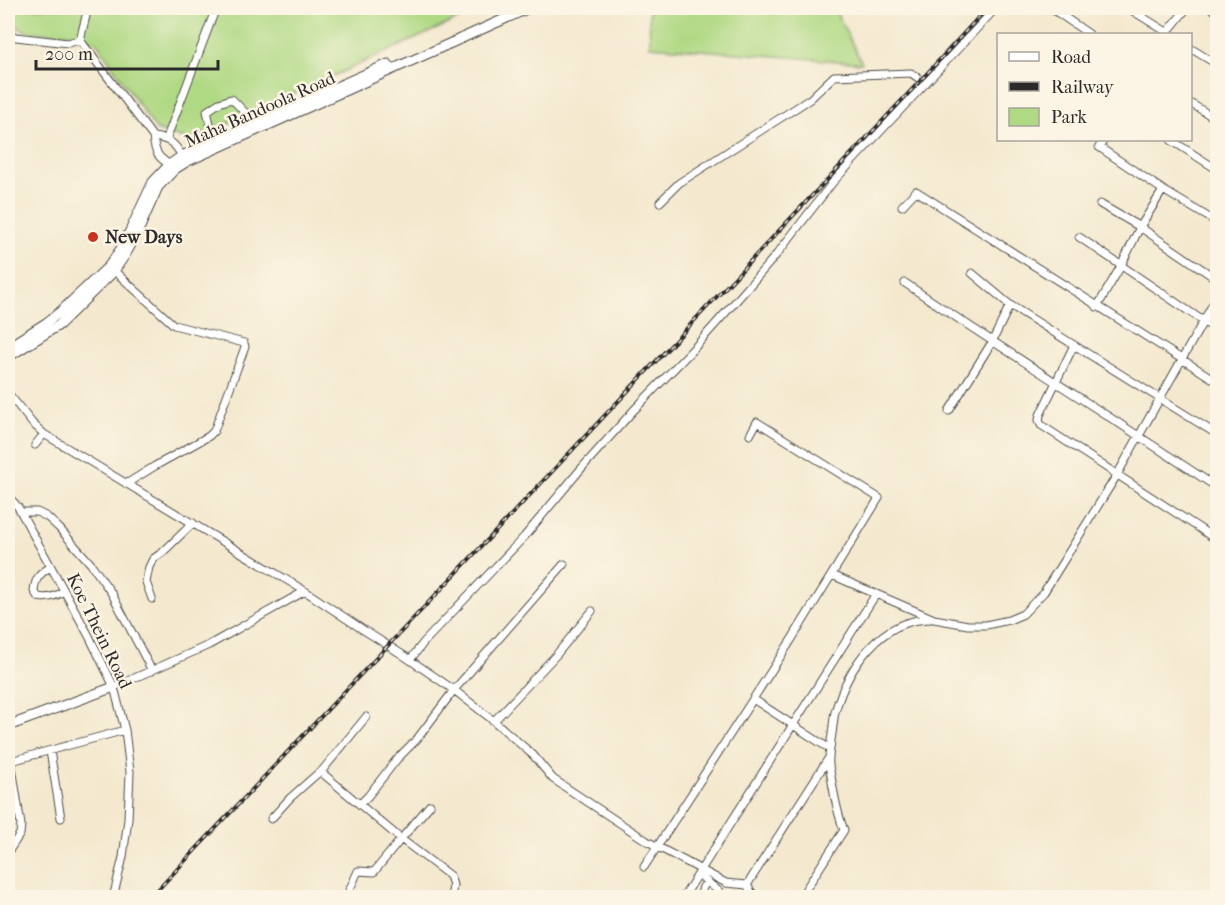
<svg xmlns="http://www.w3.org/2000/svg" width="1225" height="905" font-family="'IM FELL French Canon',serif">
	<style>
		.green { fill: #b0d984; stroke: #6e8258; stroke-width: 1.5 }
		.lines { fill: none; stroke-linecap: round; stroke-linejoin: round }
		.street-casing { stroke: #494844; stroke-width: 9 }
		.secondary-casing { stroke: #494844; stroke-width: 11 }
		.street { stroke: #fff; stroke-width: 7 }
		.secondary { stroke: #fff; stroke-width: 9 }
		.rail-casing { stroke: #2b2b2b; stroke-width: 4 }
		.rail { stroke: #fcf5e5; stroke-width: 1.5; stroke-dasharray: 4.5; stroke-linecap: butt }
		.poi-dot { fill: #c8321e; stroke: #fcf5e5; stroke-width: 2 }
		.labels { text-anchor: middle; dominant-baseline: central; stroke-width: 5; stroke-linejoin: round; paint-order: stroke }
		.street-label { font-size: 18px; fill: #2b2b2b; stroke: #fcf5e5 }
		.poi-label { font-size: 18px; font-weight: bold; fill: #2b2b2b; stroke: #fcf5e5; text-anchor: start }
	</style>
	<rect width="100%" height="100%" fill="#fcf5e5"/>
	<filter id="ink" filterUnits="userSpaceOnUse"><feTurbulence type="fractalNoise" baseFrequency=".0167" numOctaves="2"/><feDisplacementMap in="SourceGraphic" scale="12" xChannelSelector="R" yChannelSelector="G"/><feConvolveMatrix kernelMatrix="1 2 1 2 8 2 1 2 1" color-interpolation-filters="sRGB"/></filter>
	<filter id="wash" filterUnits="userSpaceOnUse"><feTurbulence type="fractalNoise" baseFrequency=".008" numOctaves="4" result="noise"/><feDisplacementMap in="SourceGraphic" scale="24" xChannelSelector="R" yChannelSelector="G"/><feGaussianBlur stdDeviation="1.35" result="paint"/><feColorMatrix in="noise" values="0 0 0 0 0 0 0 0 0 0 0 0 0 0 0 0 0 1.4 0 .05"/><feComposite in="paint" operator="in"/></filter>
	<g filter="url(#wash)">
		<rect width="100%" height="100%" fill="#f4e9cf"/>
		<path class="green" d="M8,8H483L190,141L156,130L97,43L75,34L28,32L8,23Z
			M649,8H834L862,63L650,46Z"/>
	</g>
	<g filter="url(#ink)">
		<g class="lines">
			<g class="street-casing">
				<path id="street" d="M1051,8L1089,34
					M1128,8L1170,34
					M1211,8L1218,12
					M8,34L16,37L68,43L80,40L153,137
					M1166,34L1187,8
					M80,40L88,8
					M1190,48L1218,65
					M1190,103L1218,120
					M153,137C170,139 175,143 183,158
					M153,137C155,154 158,157 171,166
					M166,140L216,8
					M1104,140L1099,147L1163,190L1218,223
					M1171,140L1218,170
					M214,141L207,111L219,103L231,99L233,100L255,123
					M660,202L679,183L810,99L834,76L911,73L921,80
					M1100,204L1140,227L1218,280
					M902,206L916,191L1218,382
					M1079,237L1218,331
					M111,268L174,325L240,342L244,343L245,347L214,431L209,436L155,466L126,484
					M972,273L1010,305L1218,435
					M905,283C1008,353 1114,419 1218,488
					M1097,307L1121,266L1140,227L1163,190
					M1074,345L1040,415L1039,420L1041,425L1199,528L1218,541
					M8,393L32,423L44,434L305,591L362,629L403,655L454,690L494,721L533,755L553,779L647,841L726,883L747,885L752,893L751,898
					M949,411L992,342L1010,305
					M35,445L44,434
					M8,496L18,507L89,636L114,687L125,730L130,772L128,819L123,857L113,898
					M21,512H37L47,517L59,528L91,564L112,594L152,671
					M51,567C40,573 35,578 34,591L38,597C47,599 57,596 64,591
					M832,575L934,619L968,625H986L1009,620L1023,614L1044,592L1117,475L1218,295
					M152,599L146,582L149,567L153,559L163,552L193,523
					M410,660L424,642L524,537L580,470L633,411L696,346L744,292L777,254L833,182L996,8
					M114,687L209,645L305,591
					M753,699L830,749
					M494,721L557,654L592,611
					M8,741L21,825L20,834L8,852
					M50,751L61,818
					M11,761L125,730
					M321,772L401,839L374,872L358,871L349,891
					M360,804L368,796L397,759L417,739L454,690L564,564
					M430,805L401,839L450,876L453,885L451,898
					M271,819L290,798L317,774L321,772L366,717
					M644,867L790,642L879,498L757,422L750,435
					M698,874L722,894L724,898
					M747,885L828,759
					M683,898L876,594
					M700,898L703,887L707,882
					M800,898L844,830C837,813 834,795 831,776C830,771 828,764 829,758C829,752 831,746 831,740C833,731 833,721 835,712C848,667 880,619 931,619"/>
			</g>
			<g class="secondary-casing">
				<path id="secondary" d="M8,347L46,323L60,312L109,266L120,250L130,231L153,182L169,165L182,156L214,141L388,64
					M8,357L59,325L114,271L125,255L136,236L158,187L175,169L186,162L529,8
					M8,726L114,687"/>
			</g>
			<use href="#street" class="street"/>
			<use href="#secondary" class="secondary"/>
			<g class="rail-casing">
				<path id="rail" d="M150,898L921,80L987,8"/>
			</g>
			<use href="#rail" class="rail"/>
		</g>
	</g>
	<circle class="poi-dot" cx="93" cy="237" r="6"/>
	<g class="labels">
		<g class="street-label">
			<text transform="translate(260 110) rotate(-24)">Maha Bandoola Road</text>
			<text transform="translate(99 631) rotate(64)">Koe Thein Road</text>
		</g>
		<g class="poi-label">
			<text x="105" y="237">New Days</text>
		</g>
	</g>
	<rect width="1225" height="905" fill="none" stroke="#fcf5e5" stroke-width="30"/>
	<rect x="997" y="33" width="195" height="108" fill="#fcf5e5" stroke="#a8a49b" stroke-width="1.5"/>
	<rect x="1009" y="52" width="30" height="9" fill="#ffffff" stroke="#a8a49b" stroke-width="1.5"/>
	<text x="1051" y="63" font-size="18" fill="#2b2b2b">Road</text>
	<rect x="1009" y="82" width="30" height="9" fill="#2b2b2b" stroke="#a8a49b" stroke-width="1.5"/>
	<text x="1051" y="93" font-size="18" fill="#2b2b2b">Railway</text>
	<rect x="1009" y="108" width="30" height="18" fill="#b0d984" stroke="#a8a49b" stroke-width="1.5"/>
	<text x="1051" y="123" font-size="18" fill="#2b2b2b">Park</text>
	<path d="M36 60v9h182v-9" fill="none" stroke="#2b2b2b" stroke-width="3"/>
	<text x="45" y="60" font-size="18" fill="#2b2b2b" stroke="#fcf5e5" stroke-width="4.5" paint-order="stroke">200 m</text>
</svg>
